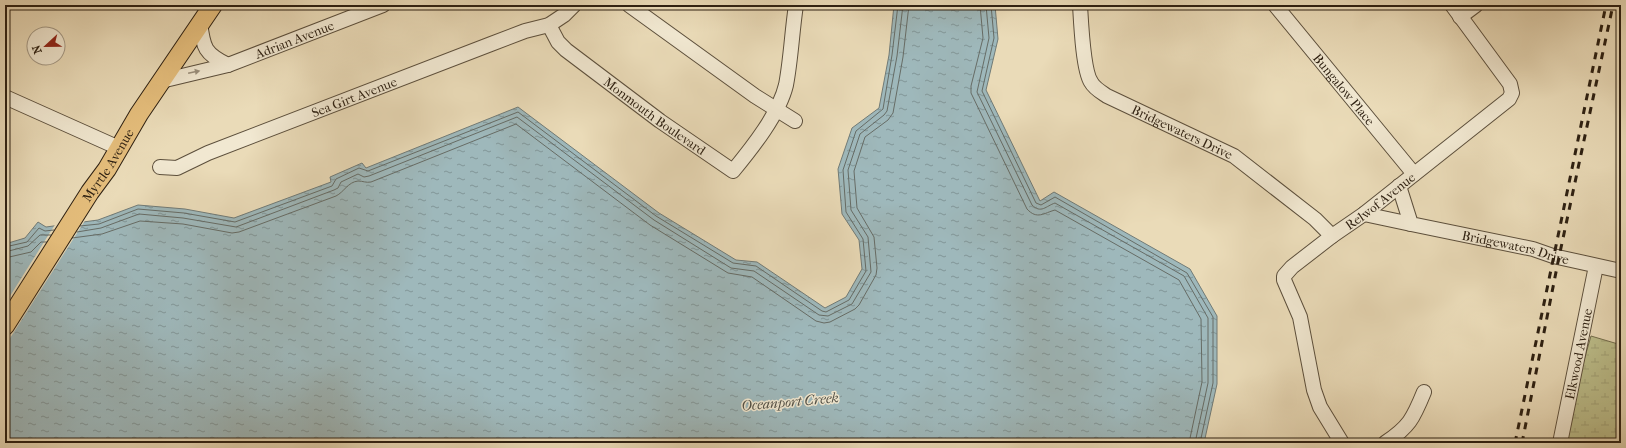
<svg xmlns="http://www.w3.org/2000/svg" width="1626" height="448" font-family="'IM FELL French Canon',serif">
	<style>
		.wetland { fill: url(#wetland-marsh); stroke: #746f4e }
		.water { fill: url(#water-ripples); stroke: #717b77 }
		.pier { fill: #eadbb8 }
		.lines { fill: none; stroke-linecap: round; stroke-linejoin: round }
		.shore { stroke: #666c66; stroke-width: 1 }
		.minor-casing { stroke: #5c4f3c; stroke-width: 16 }
		.major-casing { stroke: #2d2012; stroke-width: 20 }
		.minor { stroke: #f1e8d1; stroke-width: 14 }
		.major { stroke: #e5be7c; stroke-width: 18 }
		.rail { stroke: #2d2012; stroke-width: 3; stroke-dasharray: 7 7; stroke-linecap: butt }
		.oneway { fill: #998e7b }
		.labels { text-anchor: middle; dominant-baseline: central; stroke-width: 3; stroke-linejoin: round; paint-order: stroke }
		.street-label { font-size: 13px; fill: #2d2012; stroke: #f1e8d1 }
		.water-label { font-size: 14px; font-style: italic; fill: #4f4e45; stroke: #f1e8d1 }
	</style>
	<defs>
		<pattern id="wetland-marsh" width="20" height="14" patternUnits="userSpaceOnUse"><rect width="20" height="14" fill="#bcbe8b"/><path d="M1 5h8M5 5V1M11 12h8M15 12V8" fill="none" stroke="#a2a377"/></pattern>
		<pattern id="water-ripples" width="26" height="14" patternUnits="userSpaceOnUse"><rect width="26" height="14" fill="#9eb8bb"/><path d="M2 4q2-2 4 0t4 0M15 11q2-2 4 0t4 0" fill="none" stroke="#819597"/></pattern>
	</defs>
	<rect width="100%" height="100%" fill="#eadbb8"/>
	<filter id="stains"><feTurbulence type="fractalNoise" baseFrequency=".005" numOctaves="4"/><feColorMatrix values="0 0 0 0 .2 0 0 0 0 .09 0 0 0 0 .02 0 0 0 .5 -.17"/></filter>
	<radialGradient id="worn" r=".72"><stop offset=".6" stop-color="#630" stop-opacity="0"/><stop offset="1" stop-color="#630" stop-opacity=".3"/></radialGradient>
	<path class="wetland" d="M1591,336L1618,344L1621,342V443H1560Z"/>
	<path class="water" d="M894,5H995L998,39L986,90L1040,201L1054,192L1190,269L1217,316V384L1204,443H5V244L25,238L38,222L46,227L98,220L138,205L185,209L234,218L331,182L330,177L362,163L366,168L518,107L659,213L736,260L757,262L825,308L846,297L862,269L859,240L842,214L838,169L852,128L879,108L889,55Z"/>
	<path class="pier" d="M86,219L5,346V304L56,223Z"/>
	<g class="lines">
		<path class="shore" d="M980,5L983,38L971,86V93L1027,209C1037,220 1044,213 1055,210L1179,280L1201,319L1202,382L1189,443
			M986,5L989,38L977,92L1032,205C1041,214 1046,206 1055,203L1184,276L1208,318V383L1195,443
			M991,5L994,38L982,91L1036,203L1041,205L1055,197L1187,273L1213,317V383L1200,443
			M80,226L99,224L138,209L184,213L235,222L332,186L336,179L359,168L368,171L518,112L656,216L733,263L756,266L822,311L826,312L849,300L866,271L863,239L846,212L843,170L856,131L883,109L892,55L898,5
			M77,232L101,228L139,214L183,218L236,227L334,190L338,188L341,182L358,174L364,177L369,176L517,117L654,220L731,268L754,271L819,315L828,316L852,304L871,272L868,237L851,210L848,170L860,134L884,115L887,111L897,56L903,5
			M72,238L102,234L140,221L183,224L232,233L239,232L336,196C344,192 348,182 358,181C363,181 366,183 371,182L516,124L650,225L728,273L752,277L816,321L824,323L830,322L855,309L859,305L876,275L877,268L874,237L857,208L854,171L865,137L888,120L893,113L903,57L909,5
			M5,247L27,242L39,228L45,231L54,230
			M5,252L28,246L40,235H51
			M5,258L31,252L41,242H47"/>
		<g class="minor-casing">
			<g id="minor">
				<path d="M629,5L755,96L795,121"/>
				<path id="s1" d="M1080,5C1081,21 1083,70 1091,82C1094,88 1101,92 1107,96L1234,156L1315,219L1332,236"/>
				<path id="s2" d="M1275,5L1414,174"/>
				<path d="M1460,17L1476,5"/>
				<path d="M200,22C203,48 205,54 228,65"/>
				<path id="s3" d="M549,25L558,42L566,50L660,121L733,171C752,148 779,114 786,85C791,59 792,31 796,5"/>
				<path id="s4" d="M161,81L228,65L383,5"/>
				<path d="M5,97L119,148"/>
				<path id="s5" d="M160,167L177,168L208,153L491,44L525,31L549,25L564,15L574,5"/>
				<path id="s6" d="M1399,186L1411,224L1533,249L1553,256L1621,271"/>
				<path d="M1364,214L1411,224"/>
				<path id="s7" d="M1342,443L1320,407L1314,390L1300,317L1284,280V276L1292,267L1332,236L1364,214L1509,99L1512,93L1510,84L1452,5"/>
				<path d="M1385,443C1409,427 1413,419 1424,392"/>
				<path id="s8" d="M1560,443L1596,266"/>
			</g>
		</g>
		<g class="major-casing">
			<g id="major">
				<path id="s9" d="M5,326L90,192L107,169L139,114L213,5"/>
			</g>
		</g>
		<use href="#minor" class="minor"/>
		<use href="#major" class="major"/>
		<path class="rail" d="M1515,443L1606,5
			M1522,443L1559,257L1613,5"/>
	</g>
	<defs><path id="oneway-solid" d="M-6-.8H1V-3.2L6.5 0L1 3.2V.8H-6Z"/></defs>
	<use class="oneway" href="#oneway-solid" transform="translate(194 72) rotate(-12)"/>
	<g class="labels">
		<g class="street-label">
			<text stroke="none"><textPath href="#s4" startOffset="140">Adrian Avenue</textPath></text>
			<text stroke="none"><textPath href="#s2" startOffset="109">Bungalow Place</textPath></text>
			<text stroke="none"><textPath href="#s5" startOffset="208">Sea Girt Avenue</textPath></text>
			<text stroke="none"><textPath href="#s3" startOffset="141">Monmouth Boulevard</textPath></text>
			<text stroke="none"><textPath href="#s1" startOffset="183">Bridgewaters Drive</textPath></text>
			<text stroke="none"><textPath href="#s9" startOffset="191">Myrtle Avenue</textPath></text>
			<text stroke="none"><textPath href="#s7" startOffset="301">Relwof Avenue</textPath></text>
			<text stroke="none"><textPath href="#s6" startOffset="147">Bridgewaters Drive</textPath></text>
			<text stroke="none"><textPath href="#s8" startOffset="91">Elkwood Avenue</textPath></text>
		</g>
		<g class="water-label">
			<text transform="translate(790 402) rotate(-5)">Oceanport Creek</text>
		</g>
	</g>
	<rect width="1626" height="448" fill="none" stroke="#eadbb8" stroke-width="20"/>
	<rect x="6" y="6" width="1614" height="436" fill="none" stroke="#2d2012" stroke-width="2"/>
	<rect x="10" y="10" width="1606" height="428" fill="none" stroke="#2d2012"/>
	<g transform="translate(46 46) rotate(248)"><circle r="19" fill="#f1e8d1" stroke="#a39885"/>
	<path d="M0-3L7 15L0 10L-7 15Z" fill="#8f2418"/>
	<text y="-6" font-size="11" font-weight="bold" text-anchor="middle" fill="#2d2012">N</text>
	</g>
	<rect width="100%" height="100%" filter="url(#stains)"/>
	<rect width="100%" height="100%" fill="url(#worn)"/>
</svg>
